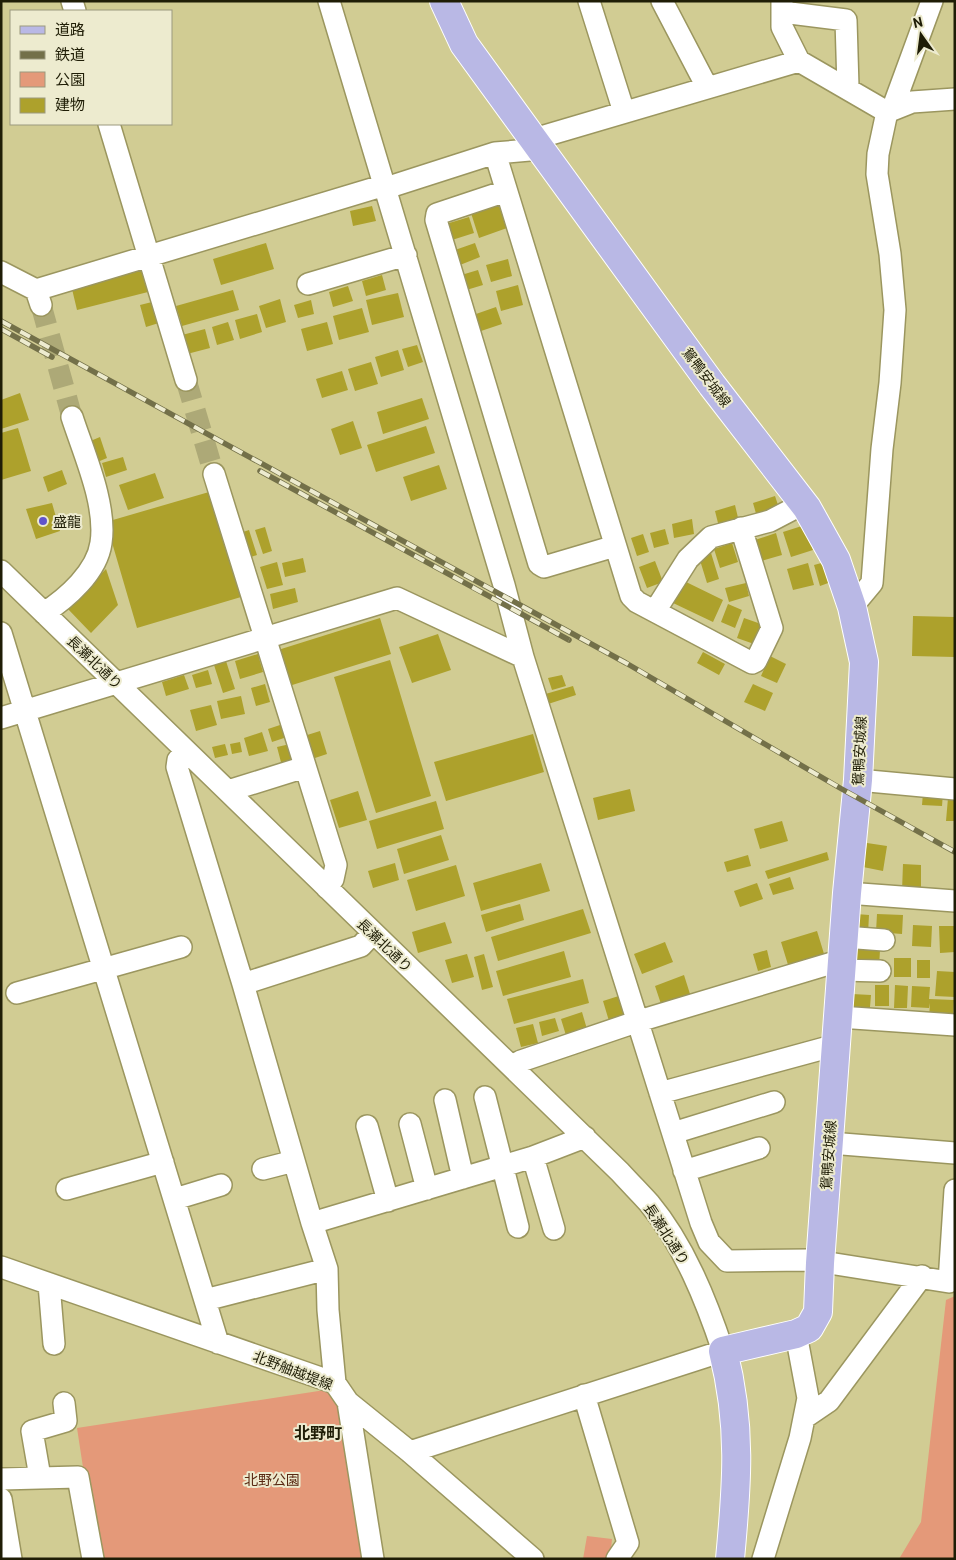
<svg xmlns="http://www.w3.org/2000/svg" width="956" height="1560" font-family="Barlow,'Noto Sans JP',sans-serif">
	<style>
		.green { fill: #e49979 }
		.building { fill: #ada12c }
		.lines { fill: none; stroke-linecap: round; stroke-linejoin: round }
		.minor-tunnel { stroke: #ada977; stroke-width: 21; stroke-dasharray: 21 11; stroke-linecap: butt }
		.minor-casing { stroke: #9b965f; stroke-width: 24 }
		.major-casing { stroke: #fff; stroke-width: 30 }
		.minor { stroke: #fff; stroke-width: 21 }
		.major { stroke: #b9b8e5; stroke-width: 28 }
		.rail-casing { stroke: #737049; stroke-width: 5.5 }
		.rail { stroke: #edebcf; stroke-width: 4; stroke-dasharray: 11; stroke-linecap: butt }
		.poi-dot { fill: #6153cb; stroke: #edebcf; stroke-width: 2 }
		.labels { text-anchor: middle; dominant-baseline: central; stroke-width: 4; stroke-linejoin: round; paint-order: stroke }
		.street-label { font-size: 14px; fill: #1f1d06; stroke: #edebcf }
		.poi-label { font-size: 14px; fill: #1f1d06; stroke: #edebcf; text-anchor: start }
		.park-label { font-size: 14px; fill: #592913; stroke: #edebcf }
		.quarter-label { font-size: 16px; font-weight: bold; fill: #1f1d06; stroke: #edebcf }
	</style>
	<rect width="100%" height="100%" fill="#d1cc93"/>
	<path class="green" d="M955,1296V1559H899L921,1522L946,1300Z
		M325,1390L336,1392L368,1559H97L77,1428Z
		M587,1536L612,1539L610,1559H583Z"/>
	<path class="building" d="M498,203L507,228L479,238L471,213Z
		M372,206L376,221L353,226L350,211Z
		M469,217L474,233L452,240L446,224Z
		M266,243L274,269L221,285L213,259Z
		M475,243L480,257L460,265L455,250Z
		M508,259L512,276L491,282L486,265Z
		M142,270L148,292L77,310L72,289Z
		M478,270L483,285L463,291L458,276Z
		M382,275L386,290L366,296L362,281Z
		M518,285L523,305L501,311L496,291Z
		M348,286L353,301L333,307L329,292Z
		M233,290L239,310L182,326L176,306Z
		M398,293L404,317L372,325L366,300Z
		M280,299L286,322L266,328L259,306Z
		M311,300L314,314L298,318L294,305Z
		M156,301L162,322L146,327L140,305Z
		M496,307L502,324L481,331L476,314Z
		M362,308L369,332L339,340L333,316Z
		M257,314L262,332L240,339L235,320Z
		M228,322L234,340L217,345L212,327Z
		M327,322L333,344L307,351L301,329Z
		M205,329L210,348L187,354L182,335Z
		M417,345L423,362L408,367L402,349Z
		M398,350L404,370L381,377L375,357Z
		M371,362L378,384L355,391L348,369Z
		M342,371L348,390L322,398L316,379Z
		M20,393L29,420L1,429V400Z
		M422,398L429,419L383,434L377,412Z
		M353,421L362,448L340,455L331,429Z
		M426,426L435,453L376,472L367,445Z
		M18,428L31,471L1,480V433Z
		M100,437L107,458L95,463L88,442Z
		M123,457L127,470L106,477L102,463Z
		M439,465L447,489L411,501L403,477Z
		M62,470L67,484L48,492L43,477Z
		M155,473L164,498L128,510L119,485Z
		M209,492L241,597L137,628L106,522Z
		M775,496L780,511L757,517L753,503Z
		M52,503L60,531L36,539L26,509Z
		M735,505L739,522L719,527L715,511Z
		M692,519L694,534L674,538L672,524Z
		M805,525L813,550L791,557L783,532Z
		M265,527L272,551L263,554L255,530Z
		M665,529L669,544L654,548L650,533Z
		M249,530L257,555L248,558L240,533Z
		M776,533L782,555L761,561L755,540Z
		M643,534L649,552L637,556L631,538Z
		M732,543L738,562L720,568L714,549Z
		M711,553L719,579L707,583L699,557Z
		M303,558L306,572L285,577L282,563Z
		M655,561L663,582L647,588L639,567Z
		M277,562L283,585L267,589L260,567Z
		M825,562L831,582L820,586L814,565Z
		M808,563L814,585L793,590L787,569Z
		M106,569L118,605L91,633L67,608Z
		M682,580L723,600L713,622L671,602Z
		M746,583L749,596L729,602L725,588Z
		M295,588L298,602L273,609L270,594Z
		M728,604L742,610L735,628L721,622Z
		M913,616L955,617V657L912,656Z
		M380,618L391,654L289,686L278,650Z
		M744,618L761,624L754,644L737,638Z
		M438,634L451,670L412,683L399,647Z
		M703,652L725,664L719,675L697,663Z
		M258,654L263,672L240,679L235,661Z
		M770,656L786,664L777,683L761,676Z
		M390,660L431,796L376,813L334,677Z
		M226,661L235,689L223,693L214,665Z
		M208,670L212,684L196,688L192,675Z
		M184,675L189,689L166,696L162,682Z
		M562,675L566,686L552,690L548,678Z
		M265,684L270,702L256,706L251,688Z
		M753,684L773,693L765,711L744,702Z
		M573,686L576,695L545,705L542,695Z
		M241,696L245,714L221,719L217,701Z
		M211,705L217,725L196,731L190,710Z
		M283,724L287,737L272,742L268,729Z
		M320,731L327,754L312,759L304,736Z
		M262,732L268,751L249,756L244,738Z
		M533,734L544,772L446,801L434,762Z
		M240,742L242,752L232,754L230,744Z
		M225,744L228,755L215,758L212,747Z
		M290,744L296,763L282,766L277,747Z
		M630,789L635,811L598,820L593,798Z
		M358,791L367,820L339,828L330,800Z
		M923,793H943L942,806L922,805Z
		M948,798H955V821H946Z
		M436,801L444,829L377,849L369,821Z
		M782,821L788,841L760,849L754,829Z
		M441,835L449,860L404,874L397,849Z
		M867,843L887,846L883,871L863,867Z
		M827,852L829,860L768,879L765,871Z
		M748,855L751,866L727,872L724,862Z
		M395,863L399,880L373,888L368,871Z
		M541,863L550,891L481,911L473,883Z
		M903,864L921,865V892L902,891Z
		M456,865L465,896L416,911L407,880Z
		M790,877L794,889L773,895L769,884Z
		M757,883L763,899L740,907L734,891Z
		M520,904L524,920L486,932L481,915Z
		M583,909L591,933L498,961L491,937Z
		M856,914L869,915L868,934L855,933Z
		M877,914L903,915L902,934L876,932Z
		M445,922L452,943L418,953L412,932Z
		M913,925L932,926L931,947L912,946Z
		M939,926H955V952L940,953Z
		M817,931L825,957L789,968L781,942Z
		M665,942L673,962L642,974L634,954Z
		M857,948L880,950L879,967L855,965Z
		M767,950L771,967L758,971L753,954Z
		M564,951L571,977L503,996L496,971Z
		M467,954L474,977L452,983L445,960Z
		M484,954L493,987L482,990L474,957Z
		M894,958H911V977H894Z
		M917,960H930V978H917Z
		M937,971L955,972V997L935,996Z
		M684,975L690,994L661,1004L655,986Z
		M583,979L589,1003L514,1024L507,999Z
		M875,985H889V1006H875Z
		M895,985L908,986L907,1008H894Z
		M912,986L930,987L929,999L954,1000L953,1019L929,1018L930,1003L929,1008L911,1007Z
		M625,994L631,1014L609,1021L603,1001Z
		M852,994L871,995L869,1019L850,1017Z
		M582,1012L589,1036L568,1042L561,1019Z
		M555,1018L559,1031L542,1036L539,1022Z
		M533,1024L538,1043L521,1047L516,1028Z"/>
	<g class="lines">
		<path class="minor-tunnel" d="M41,305L72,417
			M186,380L214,474"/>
		<g class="minor-casing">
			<path id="minor" d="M72,1L75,11
				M329,1L504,585L523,657L701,1223L709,1242L727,1261L810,1260L949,1282L955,1190
				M589,1L624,112
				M662,1L707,87
				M782,1V27L799,61L887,112
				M782,12L846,20L848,87
				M892,110L932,1
				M887,112L912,102L955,99
				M109,124L186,380
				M534,139L799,61
				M495,153L631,596L637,602L752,663L756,661L772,628L741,528
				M386,188L495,153L541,149
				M506,191L437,214L436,220L539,564L544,567L615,546
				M1,272L36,290L41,305
				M308,284L406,255
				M36,290L385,185
				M214,474L336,865L333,879L327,888
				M1,571L620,1172C630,1183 640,1193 649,1203C684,1245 706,1300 723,1351L410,1452
				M852,607L872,583L882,449L890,383L895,310L890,254L877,174L878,154L887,112
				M655,611L688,559L711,537L770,521L791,510L802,501
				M44,613C67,598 97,572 101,543C107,505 84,454 72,417
				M1,633L218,1343
				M1,718L397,598L523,657
				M186,751L178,760L177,767L243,984L312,1223L327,1269L328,1310L335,1383
				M858,780L955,789
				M228,791L305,767
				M847,893L955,901
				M844,937L884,940
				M841,970L880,971
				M243,984L361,946L373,933
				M17,993L181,947
				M839,1017L955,1025
				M512,1066L521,1061L639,1021L842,960
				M660,1093L836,1045
				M485,1097L518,1227
				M445,1100L463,1178
				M410,1124L427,1189
				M367,1126L388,1201
				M673,1133L774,1102
				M830,1143L955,1153
				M533,1157L554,1229
				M263,1169L294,1161
				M684,1171L759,1148
				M67,1189L163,1162
				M175,1199L221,1185
				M312,1223L533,1157L585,1137
				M1,1267L335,1383L348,1402L410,1452L533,1559
				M49,1284L54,1344
				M205,1300L327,1269
				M584,1395L628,1543L617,1559
				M348,1402L373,1559
				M804,1418L829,1401L922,1276
				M40,1477L32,1431L66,1421L64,1403
				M1,1479L78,1477L93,1559
				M1,1499L11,1559
				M763,1559L800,1438L808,1398L796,1334"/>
		</g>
		<g class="major-casing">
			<path id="major" d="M444,1L464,44L712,385L807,508L836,560L852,607L864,662L858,780L847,893L820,1263L818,1312L809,1328L796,1334L723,1351C742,1425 737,1485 730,1559"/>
		</g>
		<use href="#minor" class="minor"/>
		<use href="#major" class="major"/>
		<g class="rail-casing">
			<path id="rail" d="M1,321L626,663L840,788L955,852
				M1,329L52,357
				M260,471L569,640"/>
		</g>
		<use href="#rail" class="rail"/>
	</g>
	<circle class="poi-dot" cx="43" cy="521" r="5"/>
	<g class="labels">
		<g class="street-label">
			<text transform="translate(707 377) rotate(53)">鴛鴨安城線</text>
			<text transform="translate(95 662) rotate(44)">長瀬北通り</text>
			<text transform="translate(859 751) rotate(-87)">鴛鴨安城線</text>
			<text transform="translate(385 945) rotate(44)">長瀬北通り</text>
			<text transform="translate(828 1155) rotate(-86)">鴛鴨安城線</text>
			<text transform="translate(667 1234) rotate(57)">長瀬北通り</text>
			<text transform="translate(293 1370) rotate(21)">北野舳越堤線</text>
		</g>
		<g class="poi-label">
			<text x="53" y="521">盛龍</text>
		</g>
		<g class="park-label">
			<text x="272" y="1479">北野公園</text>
		</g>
		<g class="quarter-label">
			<text x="318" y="1432">北野町</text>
		</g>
	</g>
	<rect width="956" height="1560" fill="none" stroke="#1f1d06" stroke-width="5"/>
	<rect x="10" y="10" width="162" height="115" fill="#edebcf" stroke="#9b997f"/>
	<rect x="20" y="26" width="25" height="8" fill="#b9b8e5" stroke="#9b997f"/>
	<text x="55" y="35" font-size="15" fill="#1f1d06">道路</text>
	<rect x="20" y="51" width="25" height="8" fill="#737049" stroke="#9b997f"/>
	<text x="55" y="60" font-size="15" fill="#1f1d06">鉄道</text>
	<rect x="20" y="72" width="25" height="15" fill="#e49979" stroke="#9b997f"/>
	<text x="55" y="85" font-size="15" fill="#1f1d06">公園</text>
	<rect x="20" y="98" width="25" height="15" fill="#ada12c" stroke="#9b997f"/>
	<text x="55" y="110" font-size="15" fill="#1f1d06">建物</text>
	<g transform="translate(921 35) rotate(346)" stroke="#edebcf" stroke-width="4" paint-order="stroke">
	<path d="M0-4L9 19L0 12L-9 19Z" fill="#1f1d06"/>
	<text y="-8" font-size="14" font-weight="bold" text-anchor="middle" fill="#1f1d06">N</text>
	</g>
</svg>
